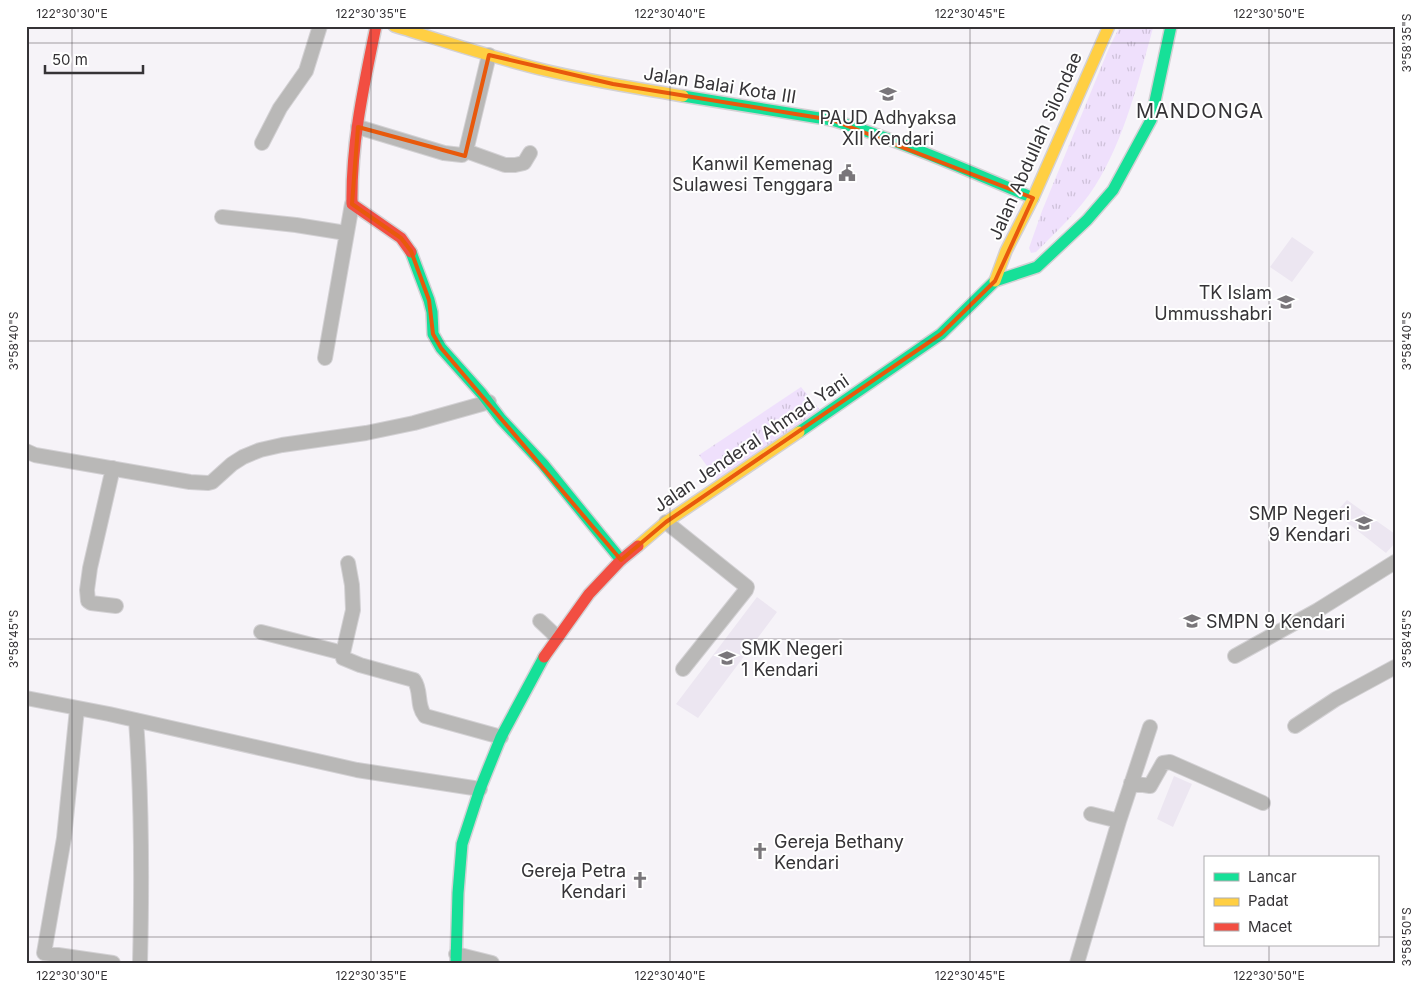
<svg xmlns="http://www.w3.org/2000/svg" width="1421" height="989" font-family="Inter,sans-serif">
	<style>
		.built { fill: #ece6f1 }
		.grass { fill: url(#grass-tufts) }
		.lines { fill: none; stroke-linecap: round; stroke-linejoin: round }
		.street-casing { stroke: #d3d1d4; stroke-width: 16 }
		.fast-casing { stroke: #d3d1d4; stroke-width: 14 }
		.slow-casing { stroke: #d3d1d4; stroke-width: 14 }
		.jam-casing { stroke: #d3d1d4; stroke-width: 14 }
		.street { stroke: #b9b8b7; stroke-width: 14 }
		.fast { stroke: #16e098; stroke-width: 11 }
		.slow { stroke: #ffcf43; stroke-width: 11 }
		.jam { stroke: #f24e42; stroke-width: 11 }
		.marked { fill: none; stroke: #e8590c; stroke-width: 4; stroke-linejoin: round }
		.ticks { fill: none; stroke: #353336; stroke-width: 1; stroke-opacity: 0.45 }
		.labels { text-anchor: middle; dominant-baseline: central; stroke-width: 4; stroke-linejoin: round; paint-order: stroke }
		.street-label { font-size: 18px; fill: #353336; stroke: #fff }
		.poi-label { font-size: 18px; fill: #353336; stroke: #fff; text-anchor: end }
		.quarter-label { font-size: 20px; letter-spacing: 1px; fill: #353336; stroke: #fff }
		.neatline { fill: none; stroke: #353336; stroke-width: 2 }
		.ticks-label { font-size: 12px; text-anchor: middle; fill: #353336 }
	</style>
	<defs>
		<pattern id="grass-tufts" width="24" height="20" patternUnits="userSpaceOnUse" patternTransform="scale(1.25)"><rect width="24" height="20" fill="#efe0fc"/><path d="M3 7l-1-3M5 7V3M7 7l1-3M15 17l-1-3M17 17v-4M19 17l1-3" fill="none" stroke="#cec1d9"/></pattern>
	</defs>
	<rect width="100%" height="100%" fill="#f6f3f8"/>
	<path class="built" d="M1292,237L1314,252L1292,282L1270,267Z
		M1347,500L1395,534V543L1386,553L1335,513Z
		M757,597L777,612L698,718L676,704Z
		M1174,776L1192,784L1173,827L1157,819Z"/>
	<path class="grass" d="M1120,26H1152L1153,28C1138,82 1125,138 1095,186C1079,211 1057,231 1036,252L1031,253L1029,248L1042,211L1109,48Z
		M801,387L820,410L717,480L699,455Z"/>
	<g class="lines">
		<g class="street-casing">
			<path id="street" d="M358,127L444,153L462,155L466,151L489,55
				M262,143L280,108L306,71L320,26
				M466,151L505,165H515L524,163L530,153
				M222,217L296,225L346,233
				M325,358L352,204
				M26,451L35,455L190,482L208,483L212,482L232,464L243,457L260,450L282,445L366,433L414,423L489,402
				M113,468L90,568L87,590L88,601L91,603L116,606
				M666,522L747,587L746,590L683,669
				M348,563L352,585L353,610L343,653V658L360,665L414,680C422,691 416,705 425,716L501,737
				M540,621L557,637
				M261,632L343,653
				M1235,656L1318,610L1395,562
				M26,698L109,714L357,770L480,789
				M77,709L64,838L44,953L113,963
				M136,720C142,801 142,882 140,963
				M1295,726L1336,699L1395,667
				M1131,783L1150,786L1163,763L1170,762L1263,803
				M1091,814L1119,821
				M456,954L492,963
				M1077,963L1119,821L1150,727"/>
		</g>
		<g class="fast-casing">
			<path id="fast" d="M683,96L832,120C901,141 967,170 1033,198
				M411,252L429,300L432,312L433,334L441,348L482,394L501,419L543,464L621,560
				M799,432L941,334L995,281L1037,267L1087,220L1113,190L1151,120L1171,26
				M456,963L458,893L462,844L480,789L501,737L544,657"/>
		</g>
		<g class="slow-casing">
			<path id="slow" d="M394,26C444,41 494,58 544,70C590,81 637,88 683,96
				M995,281L1006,251L1033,198L1109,26
				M638,546L666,522L799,432"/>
		</g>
		<g class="jam-casing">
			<path id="jam" d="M376,26C364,85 351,143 352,204L401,238L411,252
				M544,657L589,594L621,560L638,546"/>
		</g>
		<use href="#street" class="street"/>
		<use href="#fast" class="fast"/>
		<use href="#slow" class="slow"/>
		<use href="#jam" class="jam"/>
	</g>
	<path class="marked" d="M489,55L613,84L832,120L1033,198L995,281L941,334L666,522L621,560L441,348L433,334L429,300L411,251L401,238L352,204L358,127L465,156Z"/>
	<path class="ticks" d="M72,26V963M371,26V963M670,26V963M970,26V963M1269,26V858M26,43H1395M26,341H1395M26,639H1395M26,937H1205M1377,937H1395M1269,945V963"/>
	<defs>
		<g id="school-bare" transform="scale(1.35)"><path d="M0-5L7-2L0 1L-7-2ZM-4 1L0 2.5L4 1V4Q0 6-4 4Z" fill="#79767a" stroke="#fff" stroke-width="2.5" paint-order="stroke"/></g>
		<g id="civic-bare" transform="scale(1.35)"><path d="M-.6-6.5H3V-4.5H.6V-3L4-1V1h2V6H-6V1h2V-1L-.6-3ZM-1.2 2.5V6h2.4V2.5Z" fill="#79767a" stroke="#fff" stroke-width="2.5" paint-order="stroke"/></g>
		<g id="church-bare" transform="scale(1.35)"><path d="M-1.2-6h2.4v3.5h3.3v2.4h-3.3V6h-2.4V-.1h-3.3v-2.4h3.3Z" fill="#79767a" stroke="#fff" stroke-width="2.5" paint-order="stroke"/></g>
	</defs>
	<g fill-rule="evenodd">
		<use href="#school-bare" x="888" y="94"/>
		<use href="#civic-bare" x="847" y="173"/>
		<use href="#school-bare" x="1286" y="302"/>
		<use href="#school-bare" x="1364" y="523"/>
		<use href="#school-bare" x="1192" y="621"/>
		<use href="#school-bare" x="727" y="658"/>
		<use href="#church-bare" x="760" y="851"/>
		<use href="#church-bare" x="640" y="880"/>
	</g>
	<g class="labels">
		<g class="street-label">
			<text transform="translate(720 85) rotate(9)">Jalan Balai Kota III</text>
			<text transform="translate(1035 146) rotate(-66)">Jalan Abdullah Silondae</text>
			<text transform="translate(751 443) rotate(-34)">Jalan Jenderal Ahmad Yani</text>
		</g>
		<g class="poi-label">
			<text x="888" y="117" text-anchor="middle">PAUD Adhyaksa<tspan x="888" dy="21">XII Kendari</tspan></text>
			<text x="833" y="163">Kanwil Kemenag<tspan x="833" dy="21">Sulawesi Tenggara</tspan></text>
			<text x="1272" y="292">TK Islam<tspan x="1272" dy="21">Ummusshabri</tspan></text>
			<text x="1350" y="513">SMP Negeri<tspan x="1350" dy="21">9 Kendari</tspan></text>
			<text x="1206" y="621" text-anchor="start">SMPN 9 Kendari</text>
			<text x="741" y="648" text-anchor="start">SMK Negeri<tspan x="741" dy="21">1 Kendari</tspan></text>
			<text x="774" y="841" text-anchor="start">Gereja Bethany<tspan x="774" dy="21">Kendari</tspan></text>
			<text x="626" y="870">Gereja Petra<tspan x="626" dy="21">Kendari</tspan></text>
		</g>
		<g class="quarter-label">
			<text x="1200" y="111">MANDONGA</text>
		</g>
	</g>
	<rect width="1421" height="989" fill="none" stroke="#ffffff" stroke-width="55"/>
	<rect x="1204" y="856" width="175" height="90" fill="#ffffff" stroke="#aeadaf"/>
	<rect x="1214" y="873" width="25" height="8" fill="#16e098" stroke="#aeadaf"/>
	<text x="1248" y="882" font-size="15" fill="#353336">Lancar</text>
	<rect x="1214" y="898" width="25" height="8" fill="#ffcf43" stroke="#aeadaf"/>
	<text x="1248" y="906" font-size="15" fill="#353336">Padat</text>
	<rect x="1214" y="923" width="25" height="8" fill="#f24e42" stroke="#aeadaf"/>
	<text x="1248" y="932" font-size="15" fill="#353336">Macet</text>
	<path d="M45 65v8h98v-8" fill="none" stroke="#353336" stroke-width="2.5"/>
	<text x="52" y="65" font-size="15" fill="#353336" stroke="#ffffff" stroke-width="4" paint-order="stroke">50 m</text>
	<rect x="28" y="28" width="1366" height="934" class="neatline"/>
	<g class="ticks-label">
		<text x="72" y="18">122°30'30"E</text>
		<text x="371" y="18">122°30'35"E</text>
		<text x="670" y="18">122°30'40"E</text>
		<text x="970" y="18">122°30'45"E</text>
		<text x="1269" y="18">122°30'50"E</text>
		<text transform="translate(1407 43) rotate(-90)" y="4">3°58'35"S</text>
		<text transform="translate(14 341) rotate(-90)" y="4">3°58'40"S</text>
		<text transform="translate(1407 341) rotate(-90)" y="4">3°58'40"S</text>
		<text transform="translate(14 639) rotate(-90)" y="4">3°58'45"S</text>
		<text transform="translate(1407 639) rotate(-90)" y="4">3°58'45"S</text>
		<text transform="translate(1407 937) rotate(-90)" y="4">3°58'50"S</text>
		<text x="72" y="980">122°30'30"E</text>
		<text x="371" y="980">122°30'35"E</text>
		<text x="670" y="980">122°30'40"E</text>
		<text x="970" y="980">122°30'45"E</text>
		<text x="1269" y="980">122°30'50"E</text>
	</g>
</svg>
